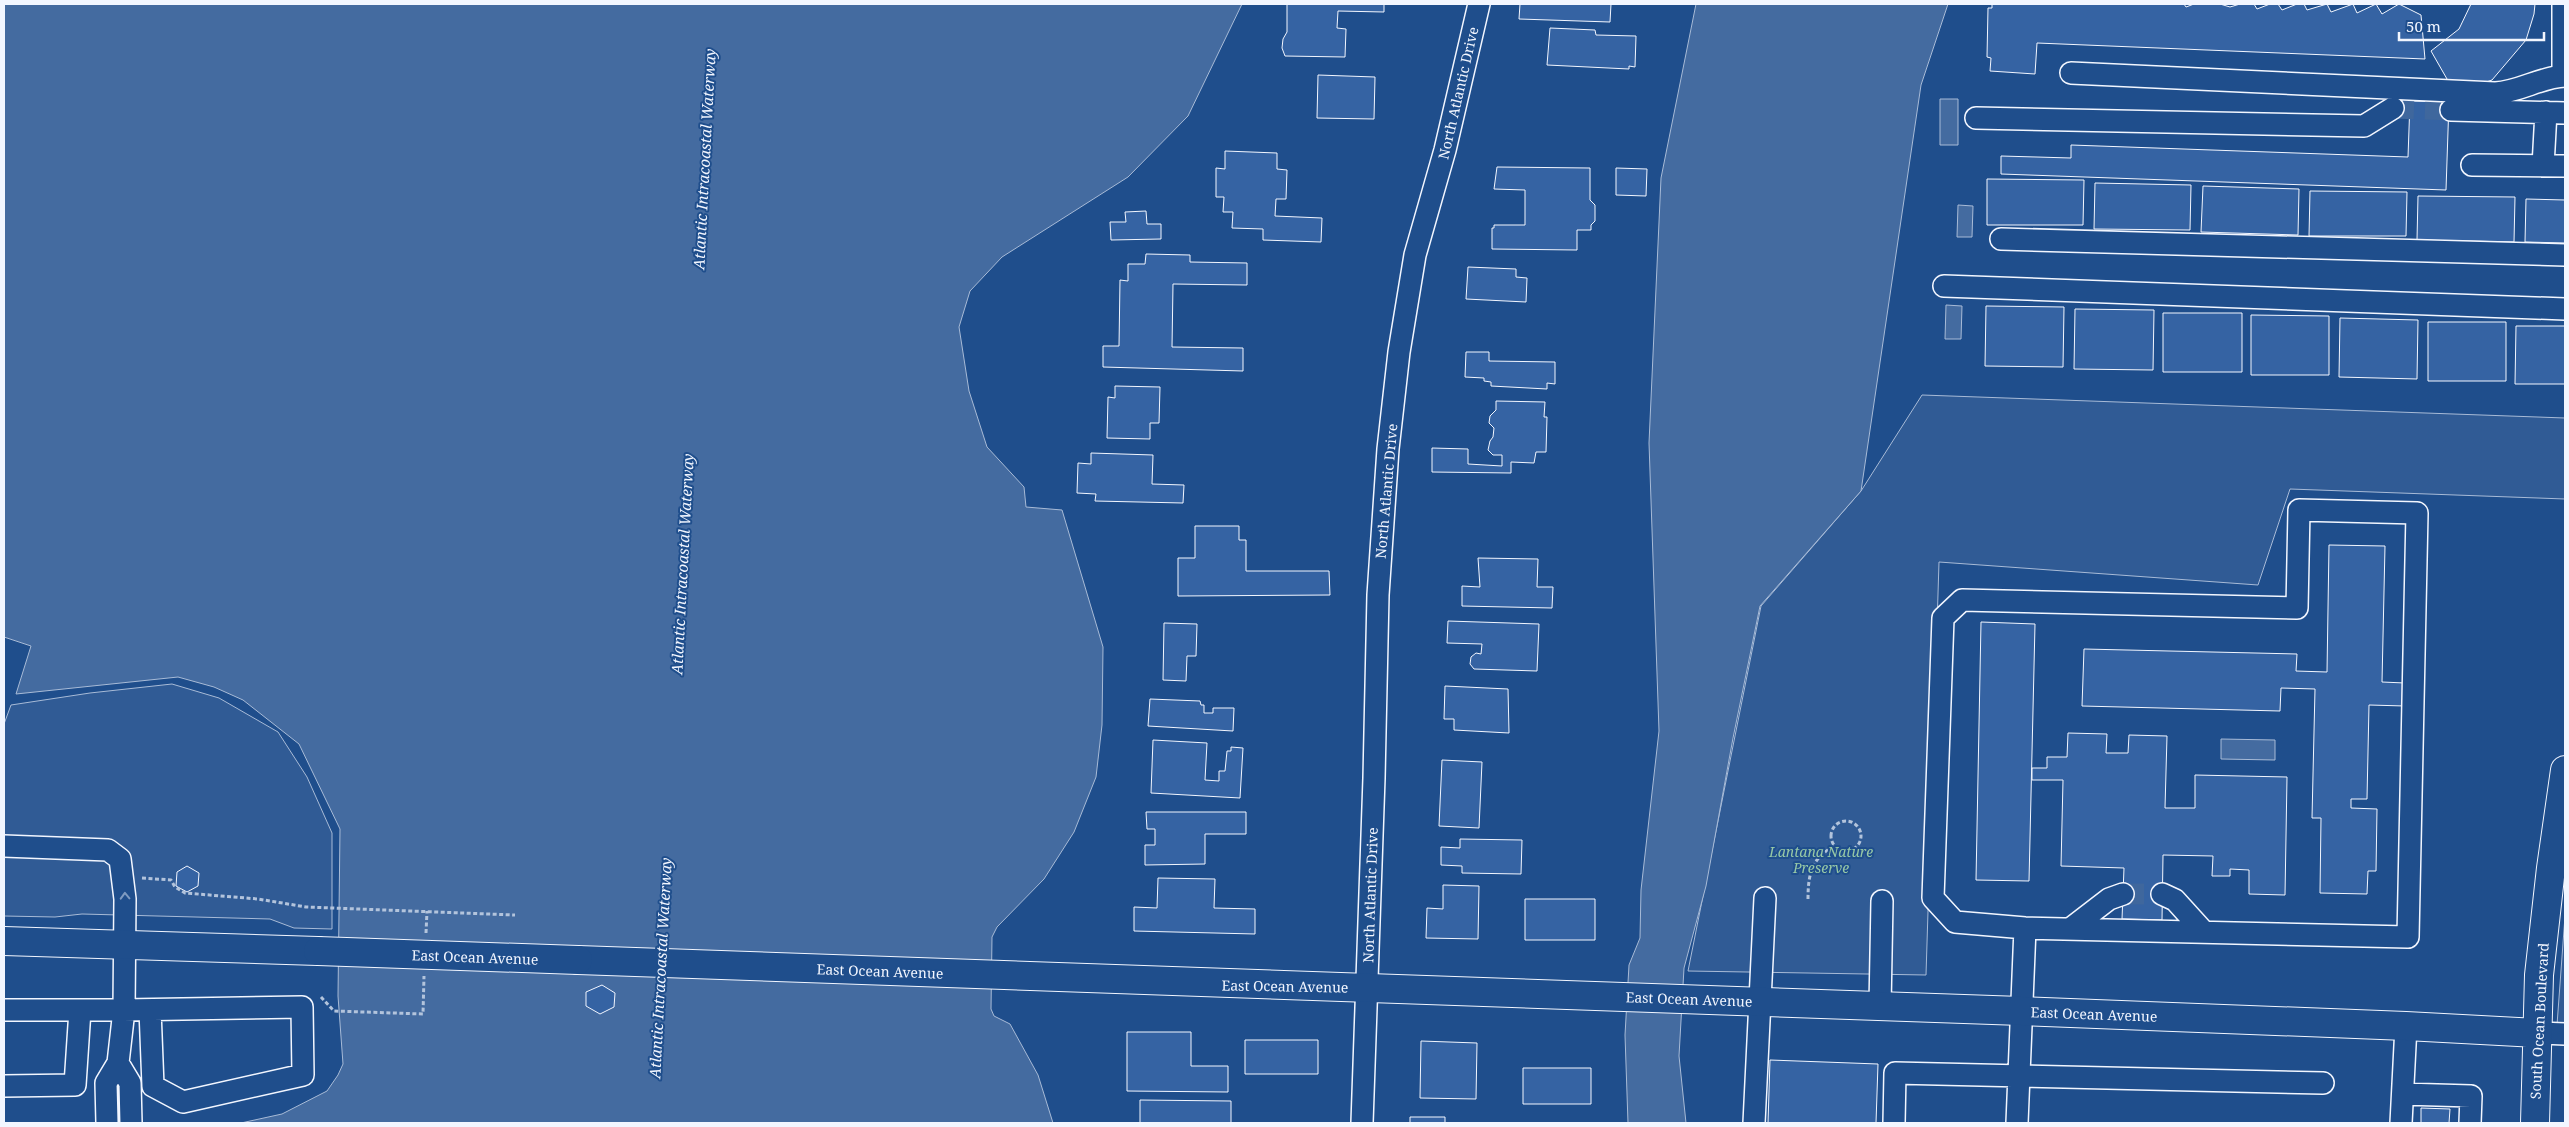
<svg xmlns="http://www.w3.org/2000/svg" width="2569" height="1127" font-family="'Noto Serif',serif">
	<style>
		.built { fill: #305b95; stroke: #a8bbd7 }
		.water { fill: #446ba0; stroke: #a8bbd7 }
		.building { fill: #3563a3; stroke: #f2f6ff }
		.lines { fill: none; stroke-linecap: round; stroke-linejoin: round }
		.minor-tunnel { stroke: #3f679d; stroke-width: 21; stroke-dasharray: 21 11; stroke-linecap: butt }
		.minor-casing { stroke: #f2f6ff; stroke-width: 24 }
		.major-casing { stroke: #f2f6ff; stroke-width: 30 }
		.path { stroke: #b3c4dc; stroke-width: 3; stroke-dasharray: 4 2.5; stroke-linecap: butt }
		.minor { stroke: #1f4e8c; stroke-width: 21 }
		.major { stroke: #1f4e8c; stroke-width: 28 }
		.major-bridge-casing { stroke: #f2f6ff; stroke-width: 30; stroke-linecap: butt }
		.major-bridge { stroke: #1f4e8c; stroke-width: 28 }
		.oneway { stroke: #7e9ac0 }
		.labels { text-anchor: middle; dominant-baseline: central; stroke-width: 4; stroke-linejoin: round; paint-order: stroke }
		.street-label { font-size: 14px; fill: #f2f6ff; stroke: #1f4e8c }
		.park-label { font-size: 14px; font-style: italic; fill: #97c8a6; stroke: #1f4e8c }
		.water-label { font-size: 15px; font-style: italic; fill: #f2f6ff; stroke: #1f4e8c }
	</style>
	<rect width="100%" height="100%" fill="#1f4e8c"/>
	<path class="built" d="M1922,395L2565,418V499L2290,489L2258,585L1939,562L1926,975L1688,971L1761,606L1861,491Z
		M172,684L219,698L278,732L307,777L332,833V929L294,928L270,919L82,914L55,917L4,916V724L11,705L90,693Z
		M2565,916V1025H2557Z"/>
	<path class="water" d="M4,4H1242L1188,116L1128,177L1002,257L970,291L959,327L969,391L987,447L1024,487L1026,507L1062,510L1103,647L1102,725L1096,777L1074,832L1044,879L997,927L992,937L991,1009L994,1016L1010,1024L1038,1075L1053,1123H241L282,1114L327,1091L338,1075L343,1064L338,996L340,829L299,744L243,700L214,687L178,677L16,694L31,646L4,637Z
		M1696,4H1948L1921,85L1861,491L1760,606L1733,738L1706,886L1684,968L1679,1056L1686,1123H1628L1625,1035L1629,965L1640,938L1641,890L1659,731L1649,443L1661,178Z
		M1940,99H1958V145H1940Z
		M1958,205L1973,206L1972,237H1957Z
		M1946,305L1962,306L1961,339H1945Z
		M2221,739L2275,740V760L2221,759Z"/>
	<path class="building" d="M1287,4H1384V12L1338,11L1337,28L1346,29L1345,57L1285,56L1282,48L1283,39L1287,32Z
		M1520,4H1611L1610,22L1519,19Z
		M1992,4H2184L2186,7L2194,4H2220L2230,7L2240,4H2254L2257,9L2270,4H2278L2282,10L2297,4H2304L2307,10L2327,4L2331,12L2353,4L2357,13L2376,4L2382,14L2399,4L2421,15L2425,59L2037,43L2035,74L1990,71L1991,58L1987,57L1988,8H1992Z
		M2471,4H2535L2534,14L2526,40L2492,80L2478,85L2451,86L2431,51L2459,29Z
		M1550,28L1595,30L1596,35L1636,36L1635,67L1629,66V69L1547,65Z
		M1318,75L1375,77L1374,119L1317,118Z
		M2410,101L2449,102L2446,190L2001,174V156L2071,158V145L2408,157Z
		M1225,151L1277,153V169L1287,170L1286,199H1276L1275,216L1322,218L1321,242L1263,240V229L1232,228L1233,212H1223L1224,197H1216V168L1225,169Z
		M1497,167L1590,168V200L1595,205V221L1591,225V230H1577V250L1492,249V228H1494V225H1525V190L1494,189Z
		M1616,168L1647,169L1646,196L1616,195Z
		M1987,179L2084,180L2083,225H1987Z
		M2095,183L2191,185L2190,230L2094,229Z
		M2203,186L2299,189L2298,235L2201,232Z
		M2310,191L2407,192L2406,236H2309Z
		M2418,196L2515,197L2514,242L2417,240Z
		M2526,199L2565,200V243L2525,242Z
		M1146,211L1147,224H1161V239L1111,240L1110,222H1126L1125,212Z
		M1146,254L1190,255V262L1247,263V285L1173,284L1172,347L1243,348V371L1103,367V346H1119L1120,280L1128,281V264H1145Z
		M1468,267L1516,269V277L1527,278L1526,302L1466,299Z
		M1986,306L2064,307L2063,367L1985,366Z
		M2075,309L2154,310L2153,370L2074,369Z
		M2163,313H2242V372H2163Z
		M2251,315L2329,316V375H2251Z
		M2340,318L2418,320L2417,379L2339,377Z
		M2428,322H2506V381H2428Z
		M2516,326H2565V384H2515Z
		M1466,352H1489V361L1555,362V384L1547,383V389L1491,386V382L1484,381V378L1465,377Z
		M1115,386L1160,387L1159,423H1150V439L1107,438L1108,397L1115,398Z
		M1496,401L1545,402L1544,417H1547L1546,452H1536L1534,463L1511,462V473L1432,472V448L1468,449V464L1502,466V455H1493L1488,450L1490,441L1493,437L1494,428L1489,423L1490,416L1496,410Z
		M1091,453L1153,455L1152,484L1184,485L1183,503L1095,501L1096,494L1077,493L1078,463L1091,464Z
		M1195,526H1239V540H1246V571H1329L1330,595L1178,596V558H1195Z
		M2329,545L2385,546L2382,682L2405,683V706L2369,705L2367,799H2351V808L2377,809L2376,871H2368L2367,894L2320,893L2321,818H2312L2315,689L2281,688L2280,711L2082,706L2084,649L2297,654L2296,671L2327,672Z
		M1478,558L1538,559L1537,587H1553L1552,608L1462,606V586L1480,587Z
		M1448,621L1539,624L1537,671L1474,669L1470,664L1471,657L1476,653L1481,654L1482,644L1447,643Z
		M1981,622L2035,624L2029,881L1976,880Z
		M1164,623L1197,624L1196,656H1187L1186,681L1163,680Z
		M1445,686L1508,689L1509,733L1454,730V719H1444Z
		M1150,699L1200,701L1201,705H1204V713H1213V708H1234L1233,731L1148,726Z
		M2068,733L2107,734L2106,753H2128L2129,735L2167,736L2165,808H2195V775L2287,777L2285,895L2249,894V870L2230,869V876H2212L2213,856L2163,855L2162,920L2122,919L2124,868L2061,866L2063,780H2032V768H2047V757H2067Z
		M1153,740L1207,743L1205,780L1219,781V771H1225L1227,751H1231V747L1243,748L1240,798L1151,793Z
		M1442,760L1482,762L1479,828L1439,826Z
		M1146,812H1246V834H1205V864L1145,865V845H1155V829H1147Z
		M1460,839L1522,840L1521,874L1462,873V866L1441,865V847L1460,848Z
		M187,866L199,873L198,886L187,892L176,886L177,872Z
		M1158,878L1215,879L1214,908L1255,909V934L1134,931V907L1157,908Z
		M1443,885L1479,886L1478,939L1426,938L1427,908L1443,909Z
		M1525,899H1595V940H1525Z
		M602,985L615,993L614,1007L600,1014L586,1006V992Z
		M1127,1032H1191V1066H1228V1092L1127,1091Z
		M1245,1040H1318V1074H1245Z
		M1421,1041L1477,1043L1476,1099L1420,1098Z
		M1770,1060L1878,1064L1876,1123H1768Z
		M1523,1068H1591V1104H1523Z
		M1140,1100L1231,1101V1123H1140Z
		M2421,1108L2450,1109L2449,1123H2421Z
		M1410,1117H1445V1123H1410Z"/>
	<g class="lines">
		<path class="minor-tunnel" d="M2393,108L2451,110
			M2123,894H2162"/>
		<g class="minor-casing">
			<path id="minor" d="M2071,73L2495,93C2520,92 2540,77 2565,76
				M2563,76V4
				M2451,110L2565,113
				M1976,118L2364,126L2393,108
				M2472,165L2565,166
				M2543,166L2546,112
				M2001,239L2565,255
				M1944,286L2565,309
				M2299,510L2417,513L2408,937L2025,928L1955,922L1933,898L1943,618L1962,600L2297,608Z
				M4,846L108,850L120,859L125,899L124,1010L302,1007L303,1075L183,1102L153,1086L150,1010
				M2162,894L2175,900L2204,932
				M2070,929L2109,899L2123,894
				M1880,1006L1882,901
				M4,1010H80L75,1085L4,1086
				M80,1010H124L118,1063L106,1083L107,1123
				M2537,1033L2565,1034
				M118,1063L130,1083L131,1123
				M2403,1094L2471,1096L2470,1123
				M1362,1123L1374,778L1378,595L1388,449L1399,352L1415,255L1445,150L1479,4
				M1754,1123L1765,898
				M1894,1123L1895,1073L2323,1083
				M2017,1123L2025,928
				M2401,1123L2406,1026"/>
		</g>
		<g class="major-casing">
			<path id="major" d="M4,941L318,951
				M578,960L2021,1011L2406,1026L2537,1033
				M2535,1123L2539,975L2551,868L2565,770"/>
		</g>
		<path class="path" d="M1831 836a15 15 0 1 1 30 0a15 15 0 1 1-30 0Z
			M142,878L171,880L175,887L185,893L258,899L306,907L515,915
			M1808,899C1808,876 1811,857 1835,846
			M426,933L427,911
			M321,997L334,1011L423,1014L424,976"/>
		<use href="#minor" class="minor"/>
		<use href="#major" class="major"/>
		<g class="major-bridge-casing">
			<path id="major-bridge" d="M318,951L578,960"/>
		</g>
		<use href="#major-bridge" class="major-bridge"/>
	</g>
	<defs><path id="oneway-chevron" d="M-2-3.5L2.5 0L-2 3.5" fill="none" stroke-width="1.6" stroke-linecap="round" stroke-linejoin="round" transform="scale(1.25)"/></defs>
	<use class="oneway" href="#oneway-chevron" transform="translate(125 896) rotate(-92)"/>
	<g class="labels">
		<g class="street-label">
			<text transform="translate(1458 93) rotate(-77)">North Atlantic Drive</text>
			<text transform="translate(1386 491) rotate(-85)">North Atlantic Drive</text>
			<text transform="translate(1370 895) rotate(-88)">North Atlantic Drive</text>
			<text transform="translate(475 957) rotate(2)">East Ocean Avenue</text>
			<text transform="translate(880 971) rotate(2)">East Ocean Avenue</text>
			<text transform="translate(1285 986) rotate(1)">East Ocean Avenue</text>
			<text transform="translate(1689 999) rotate(2)">East Ocean Avenue</text>
			<text transform="translate(2094 1014) rotate(2)">East Ocean Avenue</text>
			<text transform="translate(2539 1021) rotate(-87)">South Ocean Boulevard</text>
		</g>
		<g class="park-label">
			<text x="1821" y="851">Lantana Nature<tspan x="1821" dy="16">Preserve</tspan></text>
		</g>
		<g class="water-label">
			<text transform="translate(704 159) rotate(-87)">Atlantic Intracoastal Waterway</text>
			<text transform="translate(682 564) rotate(-87)">Atlantic Intracoastal Waterway</text>
			<text transform="translate(660 968) rotate(-87)">Atlantic Intracoastal Waterway</text>
		</g>
	</g>
	<rect width="2569" height="1127" fill="none" stroke="#f2f6ff" stroke-width="10"/>
	<path d="M2399 32v8h145v-8" fill="none" stroke="#f2f6ff" stroke-width="2.5"/>
	<text x="2406" y="32" font-size="15" fill="#f2f6ff" stroke="#1f4e8c" stroke-width="4" paint-order="stroke">50 m</text>
</svg>
